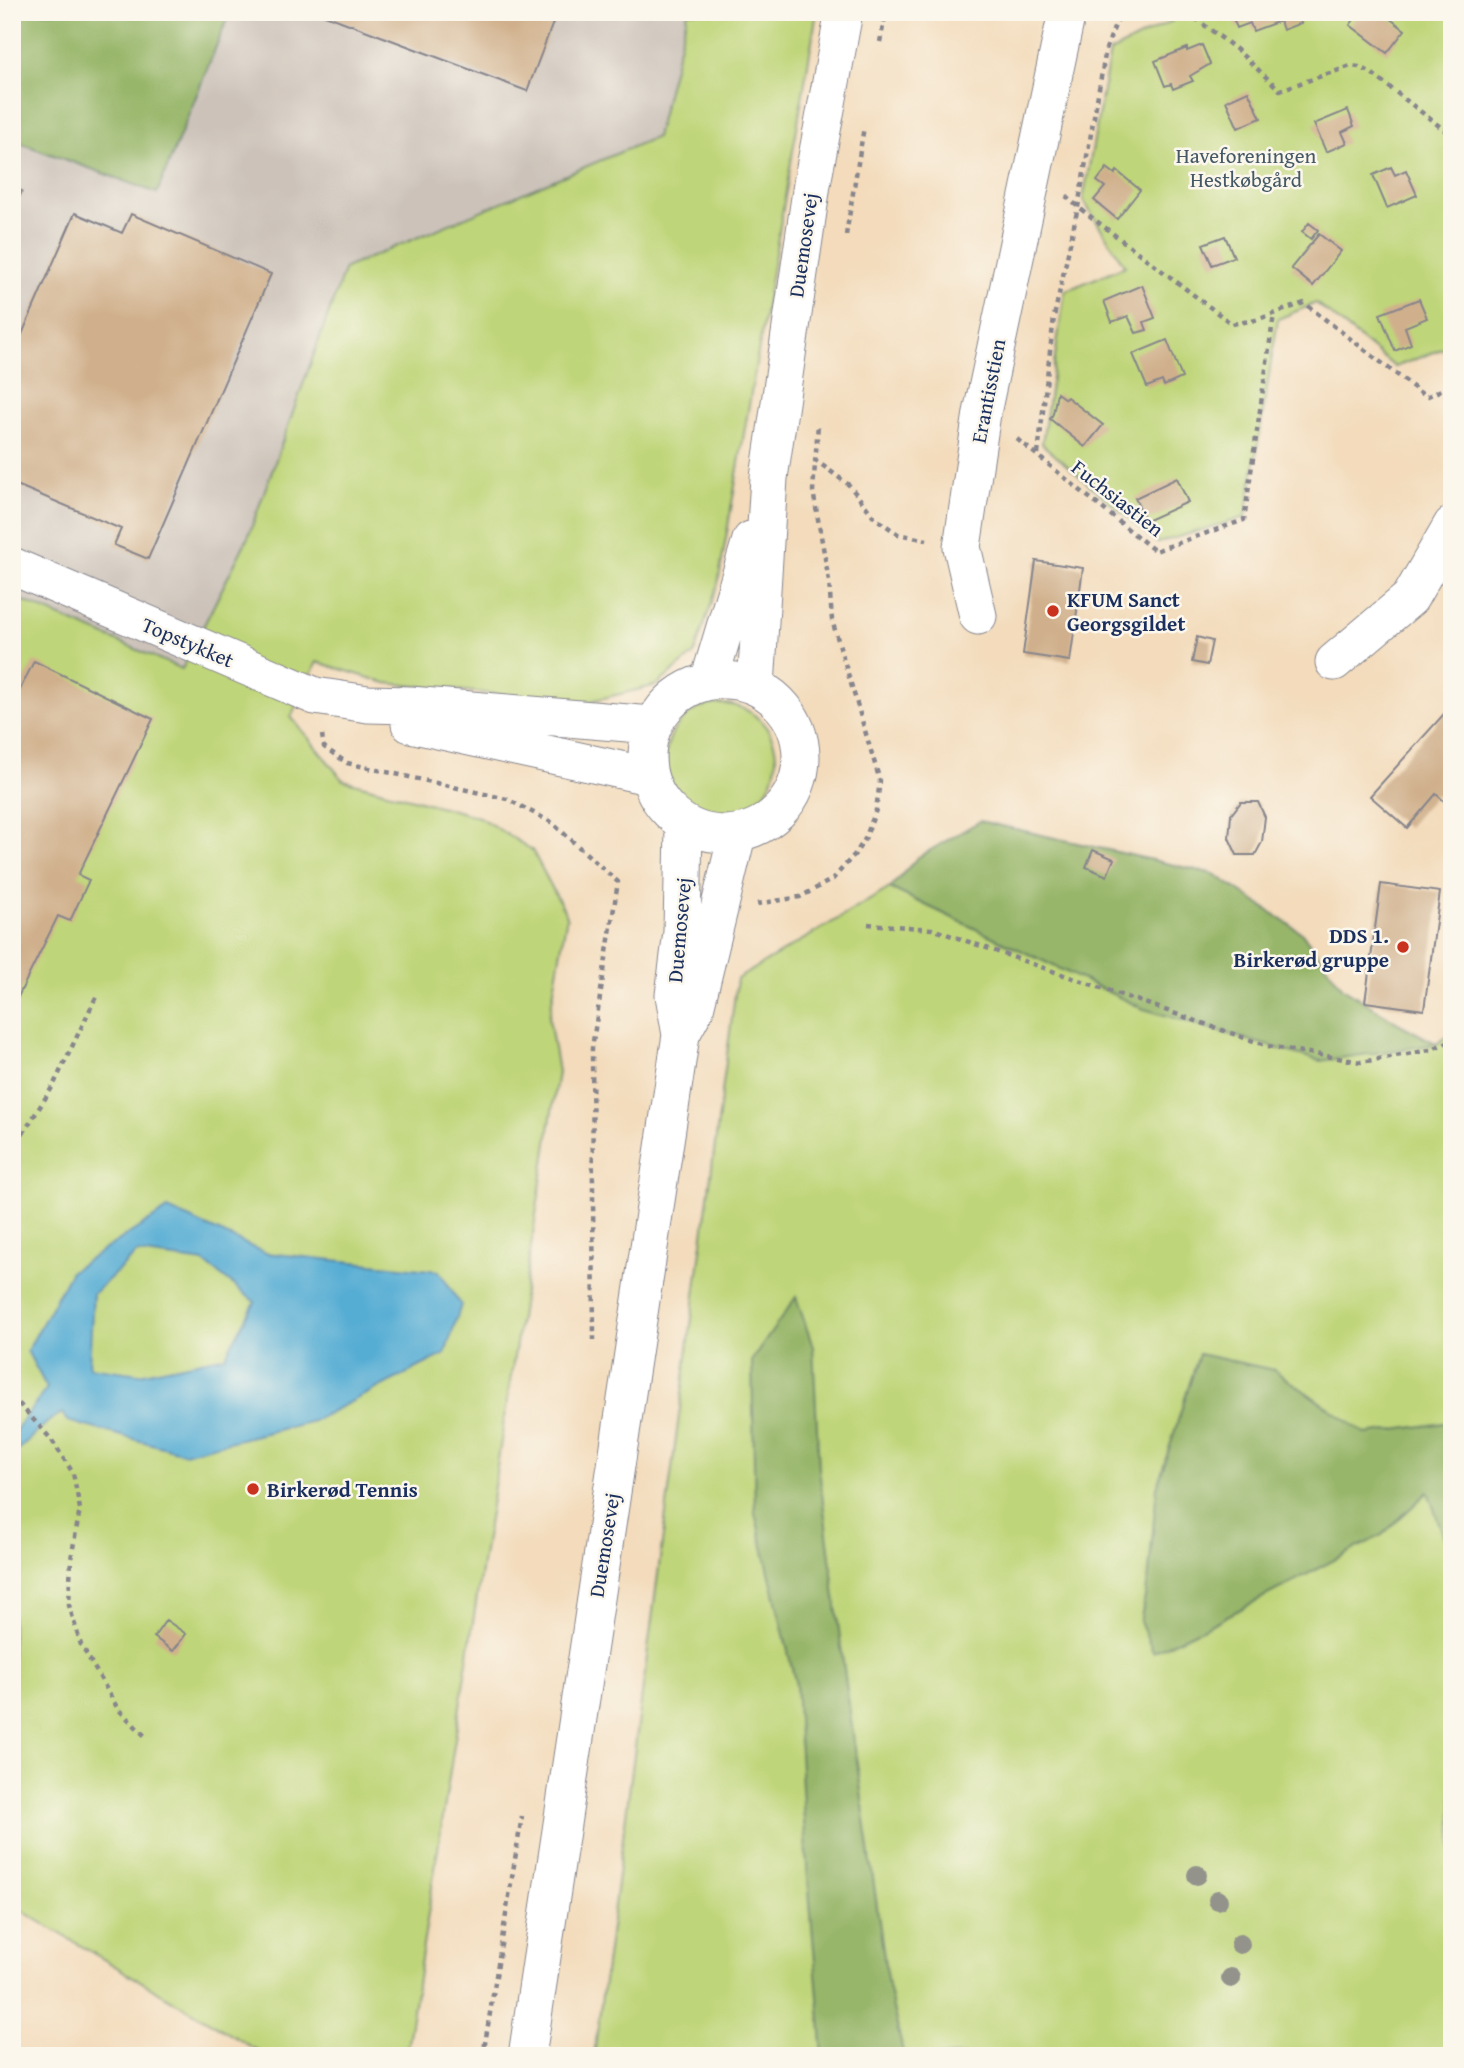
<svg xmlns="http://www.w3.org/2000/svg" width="1464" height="2068" font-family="'Gentium Book Plus',serif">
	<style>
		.industrial { fill: #ccc2b9 }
		.green { fill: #bfd579; stroke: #6d826c; stroke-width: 2 }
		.forest { fill: #97b669; stroke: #597264; stroke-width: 2 }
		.water { fill: #57add4; stroke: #396e99; stroke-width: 2; fill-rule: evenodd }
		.building { fill: #d0b08c }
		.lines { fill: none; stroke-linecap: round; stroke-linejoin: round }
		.minor-casing { stroke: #87858c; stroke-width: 39 }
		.path { stroke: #87858c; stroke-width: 4.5; stroke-dasharray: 5 5; stroke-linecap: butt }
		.minor { stroke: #fff; stroke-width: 37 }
		.tree { fill: #93938c }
		.poi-dot { fill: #c8321e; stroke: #fbf7ec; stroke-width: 2.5 }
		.labels { text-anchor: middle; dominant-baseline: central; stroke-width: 5; stroke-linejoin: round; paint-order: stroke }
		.park-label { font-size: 21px; fill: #445865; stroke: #fbf7ec }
		.street-label { font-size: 21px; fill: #1b2f5e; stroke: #fbf7ec }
		.poi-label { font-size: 21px; font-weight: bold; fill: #1b2f5e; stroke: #fbf7ec; text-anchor: start }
	</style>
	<rect width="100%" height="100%" fill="#fbf7ec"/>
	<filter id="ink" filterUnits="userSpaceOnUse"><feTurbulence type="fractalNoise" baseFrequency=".0143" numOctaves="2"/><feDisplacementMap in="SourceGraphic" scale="14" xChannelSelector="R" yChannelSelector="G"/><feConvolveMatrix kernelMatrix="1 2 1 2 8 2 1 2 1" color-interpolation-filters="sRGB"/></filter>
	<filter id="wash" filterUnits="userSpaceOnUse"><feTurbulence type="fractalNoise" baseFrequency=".00686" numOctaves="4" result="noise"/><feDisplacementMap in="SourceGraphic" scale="28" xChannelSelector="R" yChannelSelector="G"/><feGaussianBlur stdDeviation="1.57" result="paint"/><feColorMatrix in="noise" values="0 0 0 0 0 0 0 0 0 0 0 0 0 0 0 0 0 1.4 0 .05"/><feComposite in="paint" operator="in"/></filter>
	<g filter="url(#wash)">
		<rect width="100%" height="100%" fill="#f3dbbb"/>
		<path class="industrial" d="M12,12H688L656,137L345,268L249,535L182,669L12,596Z"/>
		<path class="green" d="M688,12H817L718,584L694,654L657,685L583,703L386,683L317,662L291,717L343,780L479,817L532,850L567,916L549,1018L558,1072L406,2056H267L12,1905V596L182,669L248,537L345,268L656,137Z
			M1168,12H1452V345L1395,367L1316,303L1278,319L1246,517L1158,543L1042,444L1065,291L1125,266L1083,200L1110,52L1172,21Z
			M666 759a55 55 0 1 1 110 0a55 55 0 1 1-110 0Z
			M890,888L1144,1009L1437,1044L1452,1033V2056H594L737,979Z"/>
		<path class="forest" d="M12,12H230L157,193L12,140Z
			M980,821L1214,874L1302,933L1343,988L1398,1023L1437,1044L1320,1061L1144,1009L890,888L917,858Z
			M796,1297L813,1347L819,1469L843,1662L888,1986L904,2056H823L806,1855L796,1685L755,1513L752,1360Z
			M1199,1354L1274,1370L1366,1434L1452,1422V1560L1428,1492L1382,1535L1210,1625L1153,1652L1140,1622L1148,1582L1157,1487Z"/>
		<path class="water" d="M168,1209L266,1253L439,1271L461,1305L445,1354L313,1421L184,1453L67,1421L62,1413L49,1421L12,1455V1435L47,1388L27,1351L71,1271ZM137,1253L204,1262L255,1302L225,1356L139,1374L89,1367L93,1294Z"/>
		<g id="blocks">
			<path class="building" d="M317,12H557L527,91Z
				M1248,12H1297L1301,23L1283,30L1280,21L1253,31L1250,23L1237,28L1233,19Z
				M1360,12H1381L1405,30L1387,53L1350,25Z
				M1202,45L1210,64L1190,76L1193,81L1173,89L1171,84L1165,86L1155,61L1187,48V51Z
				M1248,91L1261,118L1238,128L1226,101Z
				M1348,110L1354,126L1342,132L1347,143L1326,152L1314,124Z
				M1391,167L1395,175L1406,170L1417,195L1387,208L1373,175Z
				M1107,168L1115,174L1117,171L1140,190L1117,219L1094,200L1105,187L1097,181Z
				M12,187L22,191L12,215Z
				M75,213L122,233L131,214L271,274L148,559L114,545L121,529L12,483V357Z
				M1309,223L1318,230L1311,239L1302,232Z
				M1319,234L1341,251L1313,286L1291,268Z
				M1225,236L1234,257L1212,265L1203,244Z
				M1142,285L1155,318L1144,322L1147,330L1136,333L1128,316L1112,322L1104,301Z
				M1419,299L1427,318L1405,327L1411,344L1395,351L1380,314Z
				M1167,340L1182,378L1164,386L1162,381L1147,387L1133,354Z
				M1057,393L1065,399L1067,397L1103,425L1085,447L1050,419L1053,414Z
				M1177,478L1188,502L1146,521L1135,498Z
				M1036,561L1083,568L1070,661L1023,654Z
				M1197,637L1212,641L1207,665L1192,662Z
				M34,661L153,719L78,875L89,880L70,921L58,916L12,1009V706Z
				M1452,705V808L1436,794L1407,828L1370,796Z
				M1241,802H1258L1265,817L1262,842L1255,855H1237L1229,838L1231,815Z
				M1093,850L1114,859L1107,876L1086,867Z
				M1381,884L1440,892L1424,1010L1365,1002Z
				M166,1620L186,1634L173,1651L154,1637Z"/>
		</g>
	</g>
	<g filter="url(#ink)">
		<use href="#blocks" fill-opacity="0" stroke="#87858c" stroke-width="2"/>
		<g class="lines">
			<g class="minor-casing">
				<path id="minor" d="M12,566L315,696L368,704L410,705L652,725
					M978,616L962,547L982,413L1067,12
					M1334,662L1410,598L1452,525
					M647 757a77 77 0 1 1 154 0a77 77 0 1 1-154 0Z
					M709,681L751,540
					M756,686L769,478L812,184L844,12
					M410,724L648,776
					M683,1031L695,1009L737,835
					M527,2056L681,1035L674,995L682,932L684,825"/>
			</g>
			<path class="path" d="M1187,12L1236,49L1280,90L1351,66L1359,67L1370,72L1452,136
				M880,42L886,12
				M1066,196L1078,207L1232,324L1256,320L1304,303L1426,397L1452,385
				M846,235L864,127
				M1017,439L1155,551L1244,520L1274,314
				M1038,454L1054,317L1078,207L1106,49L1120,12
				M814,459L849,485L875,518L898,534L927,540
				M322,735L324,747L347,763L507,799L551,822L618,882L592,1048L594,1340
				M757,904L800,897L833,879L855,854L865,839L876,810L880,781L832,620L829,581L813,491L818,424
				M868,924L932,929L1268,1046L1361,1062L1430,1050L1452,1040
				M12,1151L53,1086L96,997
				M12,1396L51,1439L73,1473L80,1509L71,1559L69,1605L81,1645L98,1674L118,1709L145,1736
				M483,2056L522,1816"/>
			<use href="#minor" class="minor"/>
		</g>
		<g class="tree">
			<circle cx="1197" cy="1875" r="10"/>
			<circle cx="1218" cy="1900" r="10"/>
			<circle cx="1240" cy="1944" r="10"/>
			<circle cx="1231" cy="1978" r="10"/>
		</g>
	</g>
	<g class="poi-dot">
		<circle cx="1053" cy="611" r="7"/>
		<circle cx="1403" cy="947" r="7"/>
		<circle cx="253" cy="1489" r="7"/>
	</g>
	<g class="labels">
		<g class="park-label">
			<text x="1246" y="155">Haveforeningen<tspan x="1246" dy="24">Hestkøbgård</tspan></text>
		</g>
		<g class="street-label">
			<text transform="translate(803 245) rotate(-82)">Duemosevej</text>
			<text transform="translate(988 391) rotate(-79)">Erantisstien</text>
			<text transform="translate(1118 498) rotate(38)">Fuchsiastien</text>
			<text transform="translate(188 642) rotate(23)">Topstykket</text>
			<text transform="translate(679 930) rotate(-85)">Duemosevej</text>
			<text transform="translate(604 1545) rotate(-81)">Duemosevej</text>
		</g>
		<g class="poi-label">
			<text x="1067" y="599">KFUM Sanct<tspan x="1067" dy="24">Georgsgildet</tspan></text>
			<text x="1389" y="935" text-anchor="end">DDS 1.<tspan x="1389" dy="24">Birkerød gruppe</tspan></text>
			<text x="267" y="1489">Birkerød Tennis</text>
		</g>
	</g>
	<rect width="1464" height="2068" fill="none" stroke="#fbf7ec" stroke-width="42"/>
</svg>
